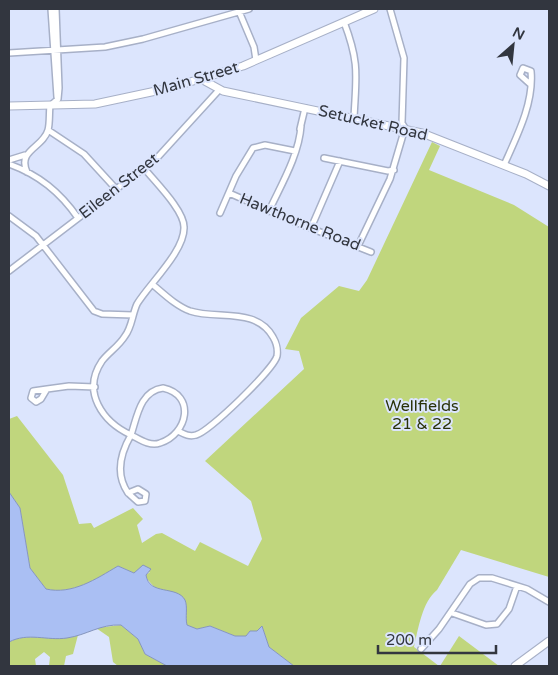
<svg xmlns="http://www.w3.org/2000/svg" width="558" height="675" font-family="'Varela Round',sans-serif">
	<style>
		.green { fill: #c0d67d }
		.water { fill: #aabff3; stroke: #8696bd }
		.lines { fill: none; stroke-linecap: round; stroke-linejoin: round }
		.minor-casing { stroke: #a7b0c7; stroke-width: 8 }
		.major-casing { stroke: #a7b0c7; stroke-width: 9 }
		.minor { stroke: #fff; stroke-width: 5 }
		.major { stroke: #fff; stroke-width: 7 }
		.labels { text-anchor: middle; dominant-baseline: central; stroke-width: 4; stroke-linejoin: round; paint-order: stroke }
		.street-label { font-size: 16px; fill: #32363f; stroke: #dce5fd }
		.park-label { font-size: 16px; fill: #293207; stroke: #dce5fd }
	</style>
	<rect width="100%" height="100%" fill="#dce5fd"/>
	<path class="green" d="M432,142L440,146L429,170L514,205L549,227V577L461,550L437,590C422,602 418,630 414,647L439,666H294L269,647L262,626L257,631H250L246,636H235L210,626L197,629L192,628L187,625L185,618L186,603L156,589L147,579L146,575L150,572L134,573L118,566C96,580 72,595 46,589L30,568L20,508L9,492V419L17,416L63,475L79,524L91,523L94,528L133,508L143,519L137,525L142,543L156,534L162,533L195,551L200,542L248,566L262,539L251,501L205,461L304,369L299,351L285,349L301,318L339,286L359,291L367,280Z
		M121,625L138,639L145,654L167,666H118L113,662L109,637L96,628Z
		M78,635L73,654L66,656L64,666H49L50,657L44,652L35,659L36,666H9V642C30,631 55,642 78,635Z
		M459,636L499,666H440Z"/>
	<path class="water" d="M9,492L20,508L30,568L46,589C72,595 96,579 118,566L134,573L143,565L151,569L146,575C149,596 177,585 185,600C188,607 185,617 187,625L197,629L210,626L235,636H246L250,631H257L262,626L269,647L294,666H167L145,654L138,639L121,625C100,624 87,635 67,638C47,641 28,632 9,642Z"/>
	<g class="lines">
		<g class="minor-casing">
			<path id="minor" d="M51,9L57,97
				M238,9L254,47L256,60
				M344,22C360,64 356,76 354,118
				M9,53L105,47L143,39L249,9
				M300,129L305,108
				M48,130L84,154L117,190
				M324,158L388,171L394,170
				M9,160L25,155
				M9,164C39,175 60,192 78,218
				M504,165C517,136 534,103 531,71L523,68L520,75L530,84
				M27,172C17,150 43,148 48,130C50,123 49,113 50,106L58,99L59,88L56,9
				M229,193L295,222L371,252
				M269,211C281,185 299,155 301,126
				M220,213L236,176L253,148L265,145L295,151
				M9,216L36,236L94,311L102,314L133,315
				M311,228L340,161
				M358,246L390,179L405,128L402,123L404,58L390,9
				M9,271L157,158L219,90
				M152,284C164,294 176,306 190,311C218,320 256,307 273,337C276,342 278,350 277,356C274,369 209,432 196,435C189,437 184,434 178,431
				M163,388C196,395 188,434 160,443C150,447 139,439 131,435C137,417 140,391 163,388Z
				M47,389L33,391L31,398L36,402L41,399L47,389L69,386L95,387
				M138,489L146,494L145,501L138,502L128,493Z
				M128,493C115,474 120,454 131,435C103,422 81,392 102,361C109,352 119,346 125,336C132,327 132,315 137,304C149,284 185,251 184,227C184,210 155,182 144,168
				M452,613L486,625L497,624L509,609L517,586
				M421,649L439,629L470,584L479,578H492L527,589L549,602"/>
		</g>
		<g class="major-casing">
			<path id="major" d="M201,79L223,91L422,133L526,174L549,186
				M9,106L95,104L170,88L243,66L374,9
				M515,666L549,641"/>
		</g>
		<use href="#minor" class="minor"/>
		<use href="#major" class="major"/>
	</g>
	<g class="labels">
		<g class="street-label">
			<text transform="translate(196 79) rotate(-16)">Main Street</text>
			<text transform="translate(373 123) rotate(13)">Setucket Road</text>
			<text transform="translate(119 186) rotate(-38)">Eileen Street</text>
			<text transform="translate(300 222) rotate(22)">Hawthorne Road</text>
		</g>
		<g class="park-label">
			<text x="422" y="406">Wellfields<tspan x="422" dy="18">21 &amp; 22</tspan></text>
		</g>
	</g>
	<rect width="558" height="675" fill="none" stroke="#32363f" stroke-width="20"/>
	<g transform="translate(513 45) rotate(27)" stroke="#dce5fd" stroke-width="4" paint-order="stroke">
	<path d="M0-4L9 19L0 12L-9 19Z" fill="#32363f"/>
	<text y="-8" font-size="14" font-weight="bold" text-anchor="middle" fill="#32363f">N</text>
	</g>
	<path d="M378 645v8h118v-8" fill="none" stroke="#32363f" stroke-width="2.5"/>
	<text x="386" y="645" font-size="15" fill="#32363f" stroke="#dce5fd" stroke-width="4" paint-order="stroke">200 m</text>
</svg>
